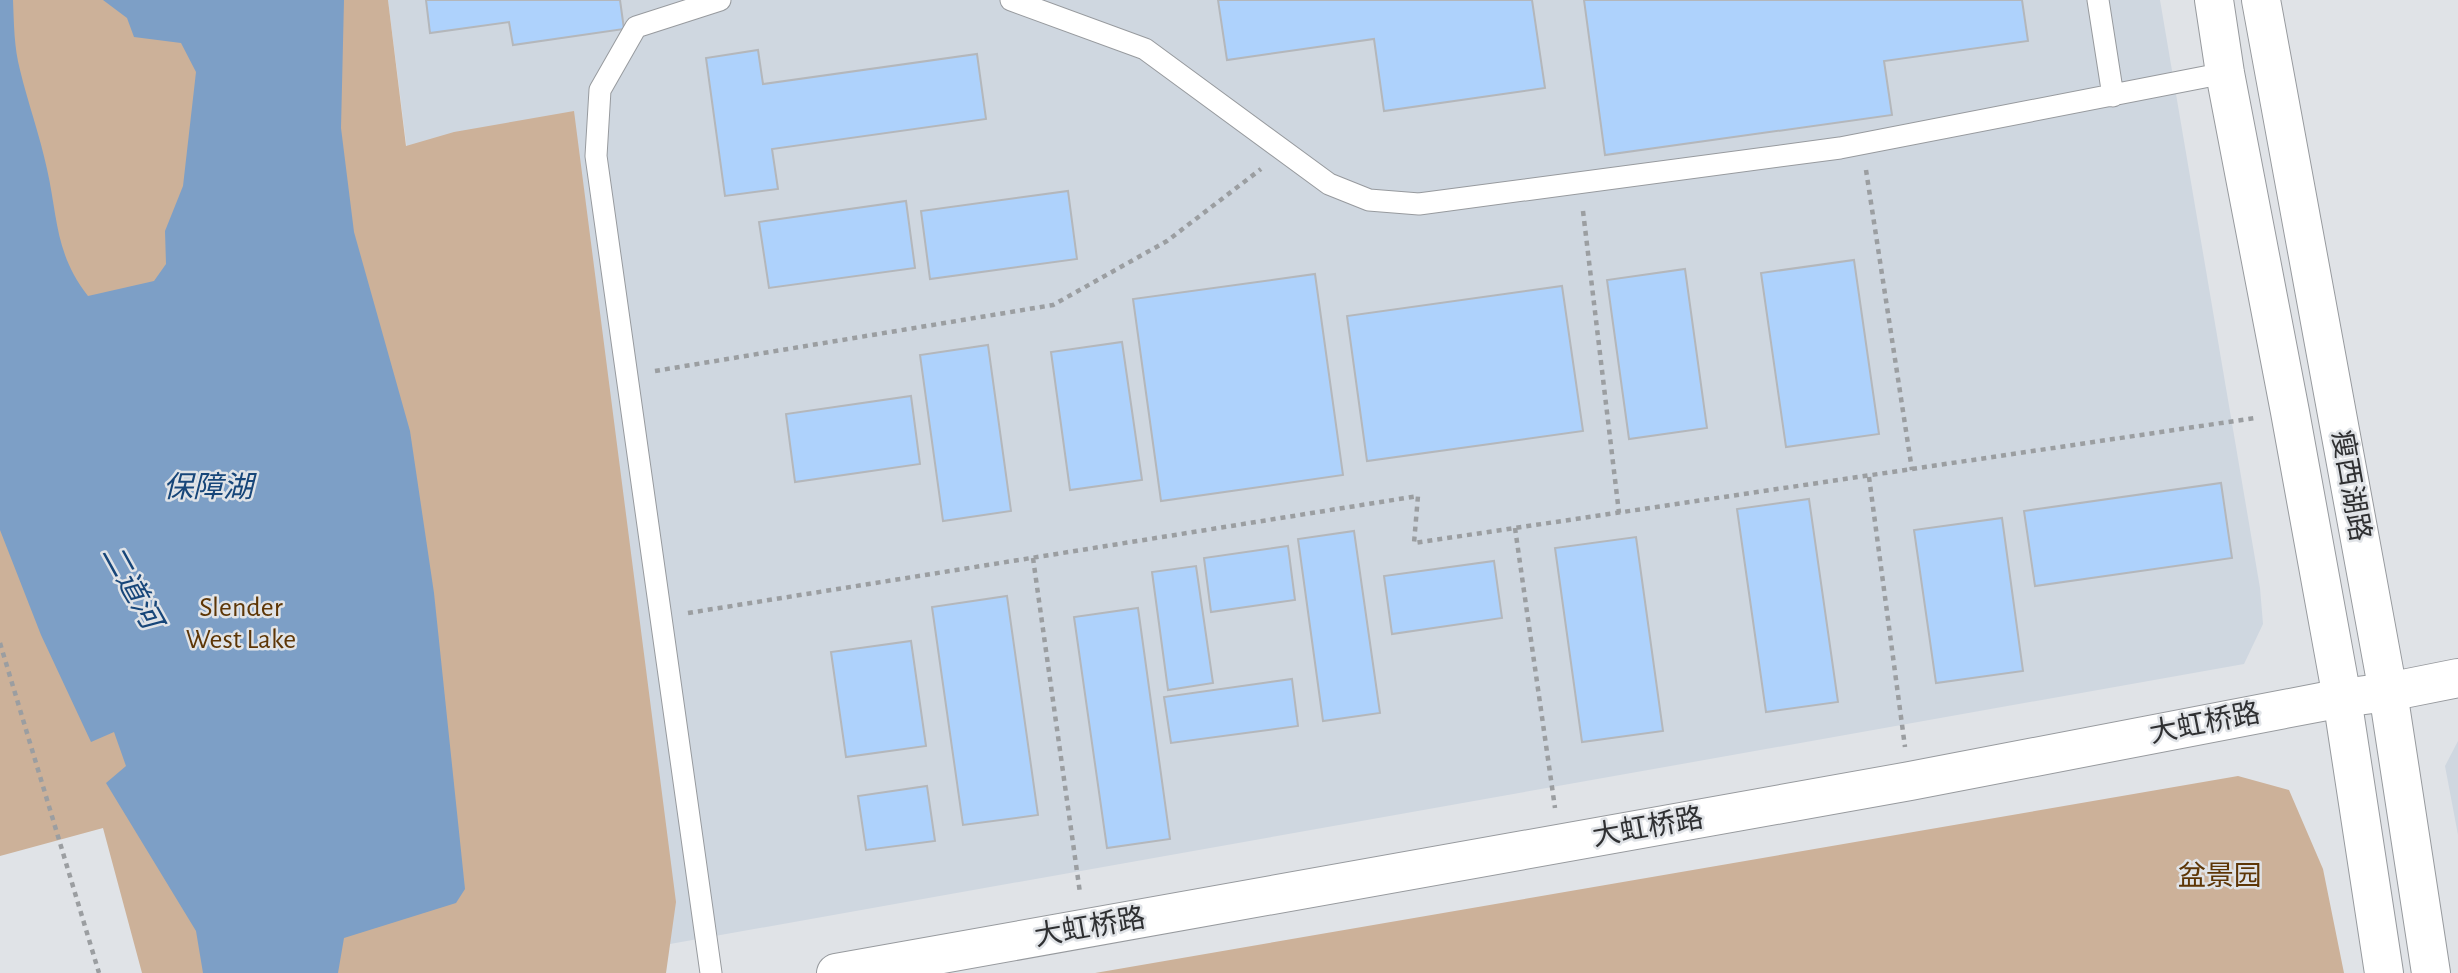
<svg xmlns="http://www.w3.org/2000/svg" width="2458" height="973" font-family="'Alegreya Sans','Noto Sans SC',sans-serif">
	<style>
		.built { fill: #cfd7e0 }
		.green { fill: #ccb199 }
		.water { fill: #7d9fc6 }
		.building { fill: #aed2fc; stroke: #b4b7bb; stroke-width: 2 }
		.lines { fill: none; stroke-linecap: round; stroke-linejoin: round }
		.lane-casing { stroke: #979a9e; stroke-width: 23 }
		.secondary-casing { stroke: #979a9e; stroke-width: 40 }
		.primary-casing { stroke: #979a9e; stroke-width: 40 }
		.path { stroke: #9b9ea1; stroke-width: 4.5; stroke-dasharray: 5 5; stroke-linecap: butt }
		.lane { stroke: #fff; stroke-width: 21 }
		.secondary { stroke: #fff; stroke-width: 38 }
		.primary { stroke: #fff; stroke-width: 38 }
		.labels { text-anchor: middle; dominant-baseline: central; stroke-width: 5; stroke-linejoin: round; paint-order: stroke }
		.street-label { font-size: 28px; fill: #2f3032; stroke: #e0e3e7 }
		.park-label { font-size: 28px; fill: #5d3606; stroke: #e0e3e7 }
		.water-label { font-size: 30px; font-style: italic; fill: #174679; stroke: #e0e3e7 }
	</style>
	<rect width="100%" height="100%" fill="#e0e3e7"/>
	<path class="built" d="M388,0H2160L2260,588L2263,624L2244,664L552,965L431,339Z
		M2458,741V835L2445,766Z"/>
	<path class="green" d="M0,0H388L406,146L454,132L574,111L676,902L666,973H142L103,828L0,856Z
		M2238,776L2289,790L2323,869L2344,973H1095Z"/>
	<path class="water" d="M0,0H13C14,24 14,47 20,70C28,103 40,136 47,169C58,218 55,254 88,296L154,281L166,264L165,231L183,186L196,72L181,43L134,37L127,18L103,0H344L341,128L354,232L410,431L434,593L465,889L456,903L344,938L338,973H203L196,931L106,783L126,766L114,732L91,742L41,635L0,530Z"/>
	<path class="building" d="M426,0H620L624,29L513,45L509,22L430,33Z
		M1218,0H1532L1545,88L1384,111L1374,39L1227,60Z
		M1584,0H2022L2028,41L1884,61L1892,115L1605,155Z
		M758,50L763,84L977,54L986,119L772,149L778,189L725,196L706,58Z
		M1068,191L1077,259L930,279L921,211Z
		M906,201L915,268L769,288L759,222Z
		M1854,260L1879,434L1786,447L1761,273Z
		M1685,269L1707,428L1629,439L1607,280Z
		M1315,274L1343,475L1161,501L1133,299Z
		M1562,286L1583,431L1367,461L1347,316Z
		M1122,342L1142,480L1070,490L1051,352Z
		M988,345L1011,511L943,521L920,355Z
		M911,396L920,464L795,482L786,414Z
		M2221,483L2232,558L2035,586L2024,511Z
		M1809,499L1838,702L1766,712L1737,509Z
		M2002,518L2023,671L1936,683L1914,530Z
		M1354,531L1380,713L1323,721L1298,539Z
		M1636,537L1663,731L1582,742L1555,548Z
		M1288,546L1295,600L1211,612L1204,558Z
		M1494,561L1502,618L1392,634L1384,576Z
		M1196,566L1213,683L1168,690L1152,572Z
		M1007,596L1038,815L963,825L932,607Z
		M1138,608L1170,839L1107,848L1074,617Z
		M911,641L926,746L846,757L831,652Z
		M1292,679L1298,726L1171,743L1164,697Z
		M927,786L935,841L866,850L858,796Z"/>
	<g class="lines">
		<g class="lane-casing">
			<path id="lane" d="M1011,0L1145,49L1329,184L1369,200L1419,204L1840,148L2225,73
				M2098,0L2113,96
				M711,973L596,156L600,90L636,27L720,0"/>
		</g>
		<g class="secondary-casing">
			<path id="secondary" d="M836,973L1910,781L2342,698L2388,692L2458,678"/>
		</g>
		<g class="primary-casing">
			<path id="primary" d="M2214,0L2225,73L2290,412L2342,698L2384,973
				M2261,0L2388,692L2431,973"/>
		</g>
		<path class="path" d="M1866,170L1912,470
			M1583,211L1619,513
			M655,371L1053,305L1167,241L1261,169
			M1869,477L1905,747
			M1515,528L1555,808
			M1033,558L1080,893
			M688,613L1418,496L1414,543L2255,418
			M0,643L99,973"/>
		<use href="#lane" class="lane"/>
		<use href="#secondary" class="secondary"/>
		<use href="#primary" class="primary"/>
	</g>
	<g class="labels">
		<g class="street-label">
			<text transform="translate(2350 486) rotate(80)">瘦西湖路</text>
			<text transform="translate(2205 724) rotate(-11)">大虹桥路</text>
			<text transform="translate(1648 828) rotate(-10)">大虹桥路</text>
			<text transform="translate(1090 928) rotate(-10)">大虹桥路</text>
		</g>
		<g class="park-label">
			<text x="241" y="608">Slender<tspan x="241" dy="32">West Lake</tspan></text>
			<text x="2220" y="877">盆景园</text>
		</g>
		<g class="water-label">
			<text x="208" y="488">保障湖</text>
			<text transform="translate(131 587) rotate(61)">二道河</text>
		</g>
	</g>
</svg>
